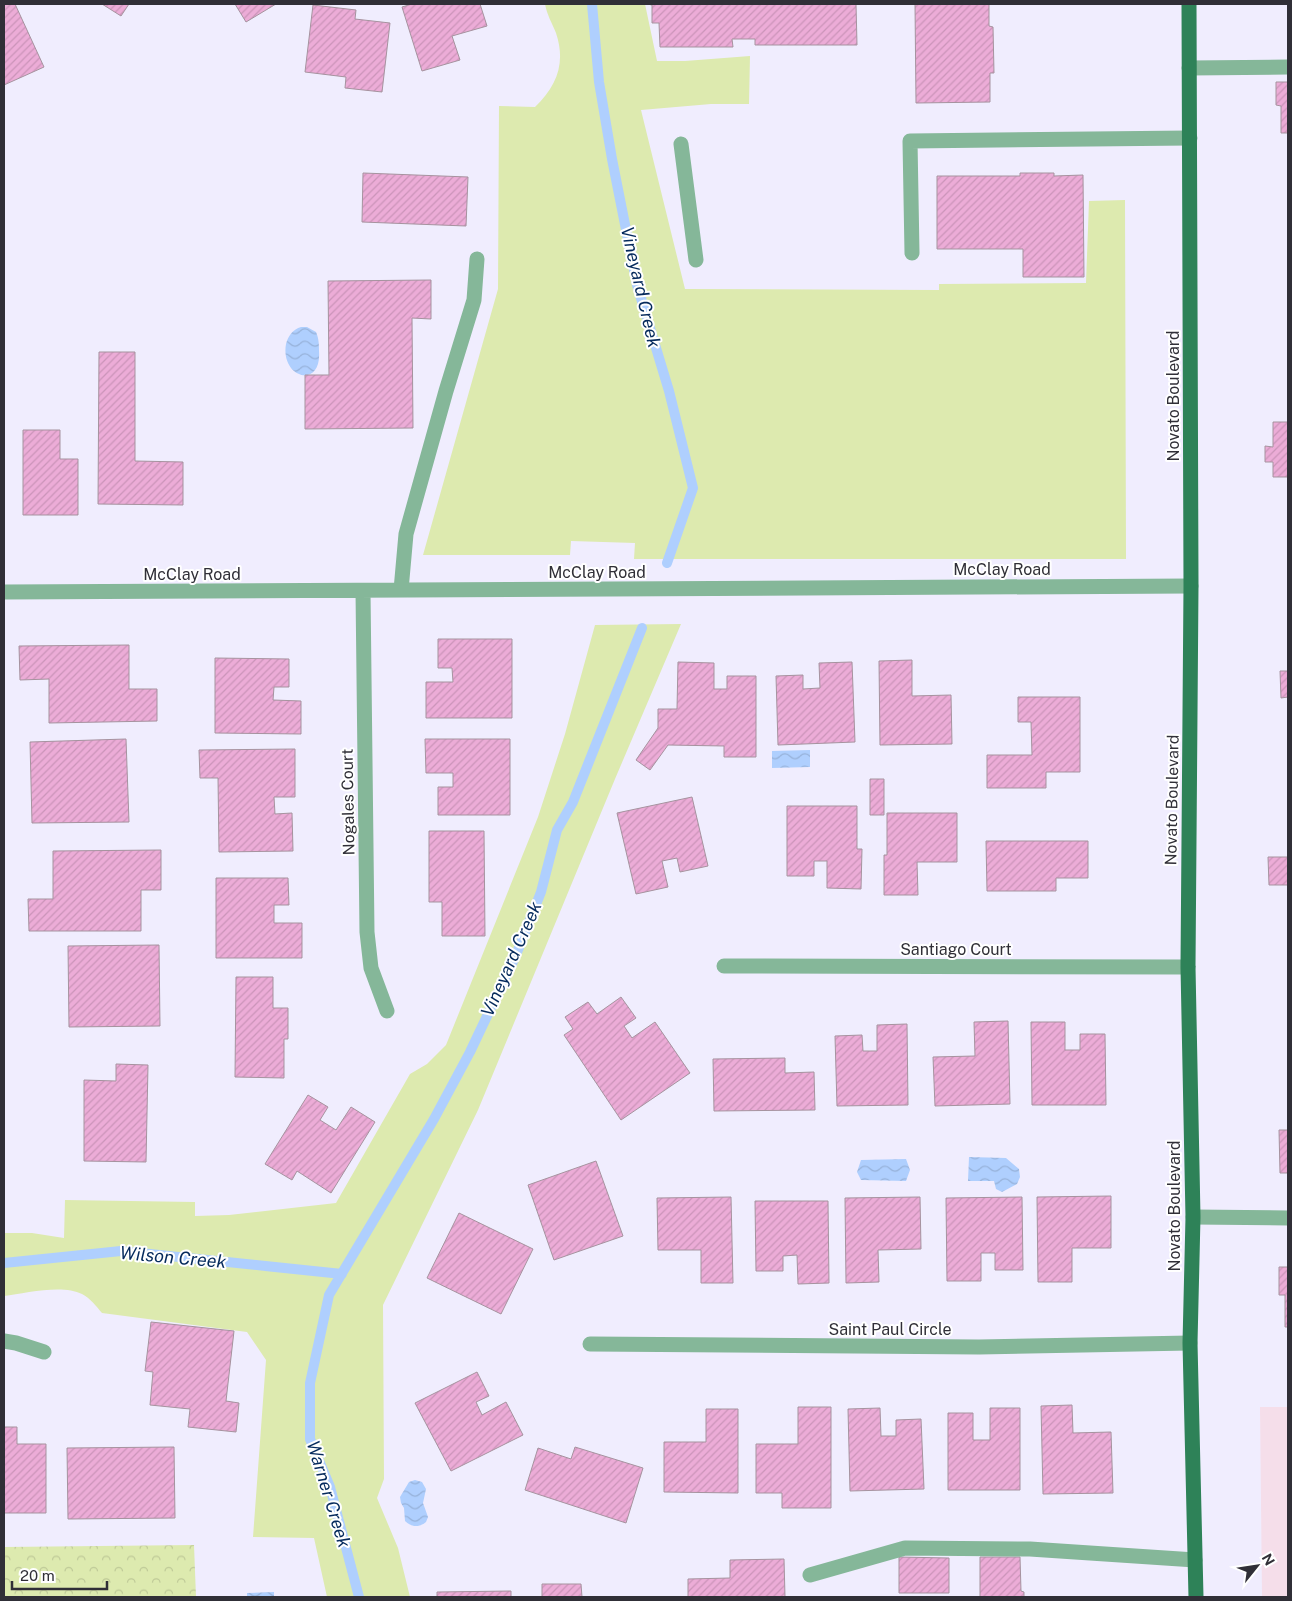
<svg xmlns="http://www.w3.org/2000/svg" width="1292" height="1601" font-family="'Public Sans',sans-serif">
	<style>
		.education { fill: #f5deea }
		.green { fill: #ddeaaf }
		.park { fill: url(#park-crowns) }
		.water { fill: url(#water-waves) }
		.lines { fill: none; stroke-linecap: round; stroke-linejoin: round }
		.stream { stroke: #afcffe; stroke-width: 10 }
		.building { fill: url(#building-hatch); stroke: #a6939f }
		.minor { stroke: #85b799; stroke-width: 15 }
		.major { stroke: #2e8258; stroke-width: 15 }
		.labels { text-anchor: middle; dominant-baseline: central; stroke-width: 4; stroke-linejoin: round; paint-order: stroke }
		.street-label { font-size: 16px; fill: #302f37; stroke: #fff }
		.water-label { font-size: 18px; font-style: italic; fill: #052a5c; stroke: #fff }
	</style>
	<defs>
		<pattern id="park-crowns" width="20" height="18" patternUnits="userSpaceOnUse" patternTransform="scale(1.25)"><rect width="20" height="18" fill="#ddeaaf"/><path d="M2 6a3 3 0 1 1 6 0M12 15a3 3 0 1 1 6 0" fill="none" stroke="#bec997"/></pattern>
		<pattern id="water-waves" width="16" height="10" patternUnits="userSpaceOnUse" patternTransform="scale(1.25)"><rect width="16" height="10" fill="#afcffe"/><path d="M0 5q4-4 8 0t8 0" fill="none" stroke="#97b2da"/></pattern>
		<pattern id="building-hatch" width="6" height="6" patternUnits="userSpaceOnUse" patternTransform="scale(1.25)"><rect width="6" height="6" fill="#ecacd7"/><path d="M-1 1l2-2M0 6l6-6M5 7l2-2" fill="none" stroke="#cb94b9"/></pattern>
	</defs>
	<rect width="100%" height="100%" fill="#f0edfe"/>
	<path class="education" d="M1260,1407H1288V1597H1262Z"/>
	<path class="green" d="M545,4H645L657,61H685L750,56L749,104H711L641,110L685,289L939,290V284L1086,283L1089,201L1125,200L1126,559H634L635,543L571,541L570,555H423L498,289L499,106L535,107C557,86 566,63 556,33C552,23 547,15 545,4Z
		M681,624L615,779L478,1110L383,1305L384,1479L377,1498L398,1548L410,1597H327L314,1538L253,1537L266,1360L247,1332L102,1313C97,1307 90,1298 82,1294C63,1284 25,1293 4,1296V1233H32L64,1238L65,1200L195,1202V1216L229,1215L336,1203L410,1074L427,1064L446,1045L538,817L565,734L595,625Z"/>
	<path class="park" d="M194,1545L196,1597H4V1547Z"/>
	<path class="water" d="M301,327H307L316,332C319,339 319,345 319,351C322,390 280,378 286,344C288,336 293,329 301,327Z
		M810,750V767L772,768V751Z
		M969,1157L1006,1158L1019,1169L1020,1177L1017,1184L1002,1192L996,1189L994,1181H968Z
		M906,1159L910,1170L906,1181L861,1180L857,1172L861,1160Z
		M415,1480L422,1482L426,1489L423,1503L428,1517L426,1522C419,1528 411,1527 405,1521L404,1508L401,1503L400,1497L409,1482Z
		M274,1592V1597H247V1593Z"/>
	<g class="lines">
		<path class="stream" d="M592,4L599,82L612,159L637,285L669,391L693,488L667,563
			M4,1263L121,1251L342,1274
			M359,1597L330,1487L310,1439V1383L329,1295L434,1119L470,1052L516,955L541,892L557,830L573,802L642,628"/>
	</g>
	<path class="building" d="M4,4H15L44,67L4,85Z
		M102,4H129L121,16Z
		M235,4H276L246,22Z
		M412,4H480L487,26L452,36L460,60L422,71L402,7Z
		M647,4H856L857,45H755V39H732L733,47H660L659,23H652V5Z
		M915,4H989V26L993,27L994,73H990V102L916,103Z
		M313,5L356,10L355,19L390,23L382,92L345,88L346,77L305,72Z
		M1276,82H1288V133H1281V106L1276,105Z
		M363,173L468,177L466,226L362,222Z
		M1020,173H1054V176L1083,175L1084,277H1023V249H937V176H1020Z
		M431,280V319L412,318L413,428L305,429V375H329L328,281Z
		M99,352H135V461L183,462V505L98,504Z
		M1273,422H1288V477H1273V462H1265V446L1273,447Z
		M23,430H60V459H78V515H23Z
		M438,639H512V718H426V682H453L452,668H438Z
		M129,645V689H157V721L49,723V679L20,680L19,646Z
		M215,658L289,659V687H274L273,700L301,701V734L215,733Z
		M912,660V696L951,695L952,744L880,745L879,661Z
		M678,662L714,663V689H727V676H756V757H724V746L668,745L650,770L636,760L658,728V709H677Z
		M852,662L855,742L778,745L776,676L803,675V689L820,688L819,663Z
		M1280,671H1288V697L1281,698Z
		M1018,697H1080V772H1046V788H987V755H1032L1031,722H1018Z
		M126,739L129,822L32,823L30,742Z
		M425,739H510V815H438V787H453V773H426Z
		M295,749V797H274L275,814L292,813L293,851L219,852L218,778H200L199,750Z
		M870,779H884V815H870Z
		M692,797L708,866L680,872L677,858L662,861L668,887L636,894L617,813Z
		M787,806H857V849H862L861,889L827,888V861H814V876H787Z
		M887,813H957V862H917L918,895H884V855H887Z
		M429,831H484L485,936H442V902H429Z
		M986,841H1088V878H1056V891H987Z
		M161,850V890H141V931H29L28,899H53V851Z
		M1268,857H1288V885H1269Z
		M216,878H288L289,905H274V923H302V958H216Z
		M159,945L160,1026L69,1027L68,946Z
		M236,977H273V1008H288V1039H284V1078L235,1077Z
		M621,997L636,1018L624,1026L632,1038L655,1022L690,1073L621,1120L564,1035L573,1029L565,1017L588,1002L597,1014Z
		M1008,1021L1010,1104L935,1106L933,1057L975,1056L974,1022Z
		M1031,1022H1065V1050H1080V1034H1105L1106,1105H1032Z
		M907,1024L908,1105L837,1106L835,1036L862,1035L863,1051H877V1025Z
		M785,1058V1073L814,1072L815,1110L714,1111L713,1059Z
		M116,1064L148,1065L146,1162L84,1161V1080L116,1081Z
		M308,1095L328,1107L320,1120L336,1130L351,1107L375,1122L331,1193L297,1171L292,1180L265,1164Z
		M1279,1130H1288V1173H1280Z
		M596,1161L623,1236L554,1260L528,1185Z
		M1111,1196V1248H1072V1282H1038L1037,1197Z
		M731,1197L733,1283H701V1250H658L657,1198Z
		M920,1197L921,1249L878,1250L879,1282L846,1283L845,1198Z
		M1022,1197L1023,1270H995V1253H981V1281H947L946,1198Z
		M755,1201H828L829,1283L798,1284L797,1255L783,1256V1271H756Z
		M459,1213L533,1249L501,1314L427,1278Z
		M1279,1267H1288V1327H1285V1295H1279Z
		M151,1322L234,1331L226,1401L239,1403L236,1432L188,1427L190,1409L150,1405L153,1372L145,1371Z
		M477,1372L489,1396L476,1402L482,1415L506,1402L523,1435L451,1471L415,1403Z
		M1072,1405L1073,1433L1111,1432L1113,1493L1043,1494L1041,1406Z
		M798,1407H831V1508H782V1493H756V1444H798Z
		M880,1408L881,1436H896V1420L921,1419L924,1489L850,1491L848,1409Z
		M990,1408H1020V1490H948V1413H973V1440H990Z
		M706,1409H738V1493L664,1492V1442H706Z
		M4,1427H17V1444H46V1513H4Z
		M174,1447L175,1518L68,1519L67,1448Z
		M575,1447L643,1468L626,1523L525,1490L538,1448L571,1459Z
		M899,1557L949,1558V1593H899Z
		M980,1557H1020L1021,1591L1024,1592V1597H980Z
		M784,1559L785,1597H688V1579L730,1578V1560Z
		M542,1584H581L582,1597H542Z
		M511,1591V1597H437V1592Z"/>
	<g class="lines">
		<path class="minor" d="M1189,68L1288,67
			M681,144L696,260
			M912,253L910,141L1190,138
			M401,590L406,534L446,391L474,300L477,259
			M363,591L367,932L371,968L387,1011
			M4,592L1191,586
			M724,966L1188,967
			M1193,1217L1288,1218
			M4,1341L16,1343L44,1352
			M590,1344L979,1347L1190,1343
			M810,1575L905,1548L1030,1549L1195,1560"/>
		<path class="major" d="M1189,4L1191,586L1188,967L1193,1217L1190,1343L1196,1597"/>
	</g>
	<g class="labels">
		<g class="street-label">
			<text transform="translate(1173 396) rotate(-90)">Novato Boulevard</text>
			<text x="1002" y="569">McClay Road</text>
			<text x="597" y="572">McClay Road</text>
			<text x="192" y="574">McClay Road</text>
			<text transform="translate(1172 800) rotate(-89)">Novato Boulevard</text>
			<text transform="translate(348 802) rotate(-91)">Nogales Court</text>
			<text x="956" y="949">Santiago Court</text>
			<text transform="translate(1174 1206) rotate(-90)">Novato Boulevard</text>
			<text x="890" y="1329">Saint Paul Circle</text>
		</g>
		<g class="water-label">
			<text transform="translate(641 287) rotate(77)">Vineyard Creek</text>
			<text transform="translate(511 959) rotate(-66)">Vineyard Creek</text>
			<text transform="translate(173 1257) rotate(5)">Wilson Creek</text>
			<text transform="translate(329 1494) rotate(73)">Warner Creek</text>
		</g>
	</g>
	<rect width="1292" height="1601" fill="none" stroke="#302f37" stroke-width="10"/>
	<g transform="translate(1257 1566) rotate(60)" stroke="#ffffff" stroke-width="4" paint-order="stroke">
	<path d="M0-4L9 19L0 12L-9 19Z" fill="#302f37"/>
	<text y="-8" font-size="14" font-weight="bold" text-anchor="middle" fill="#302f37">N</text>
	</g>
	<path d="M12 1581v8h95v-8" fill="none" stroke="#302f37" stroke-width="2.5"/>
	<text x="20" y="1581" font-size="15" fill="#302f37" stroke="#ffffff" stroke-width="4" paint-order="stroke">20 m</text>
</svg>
